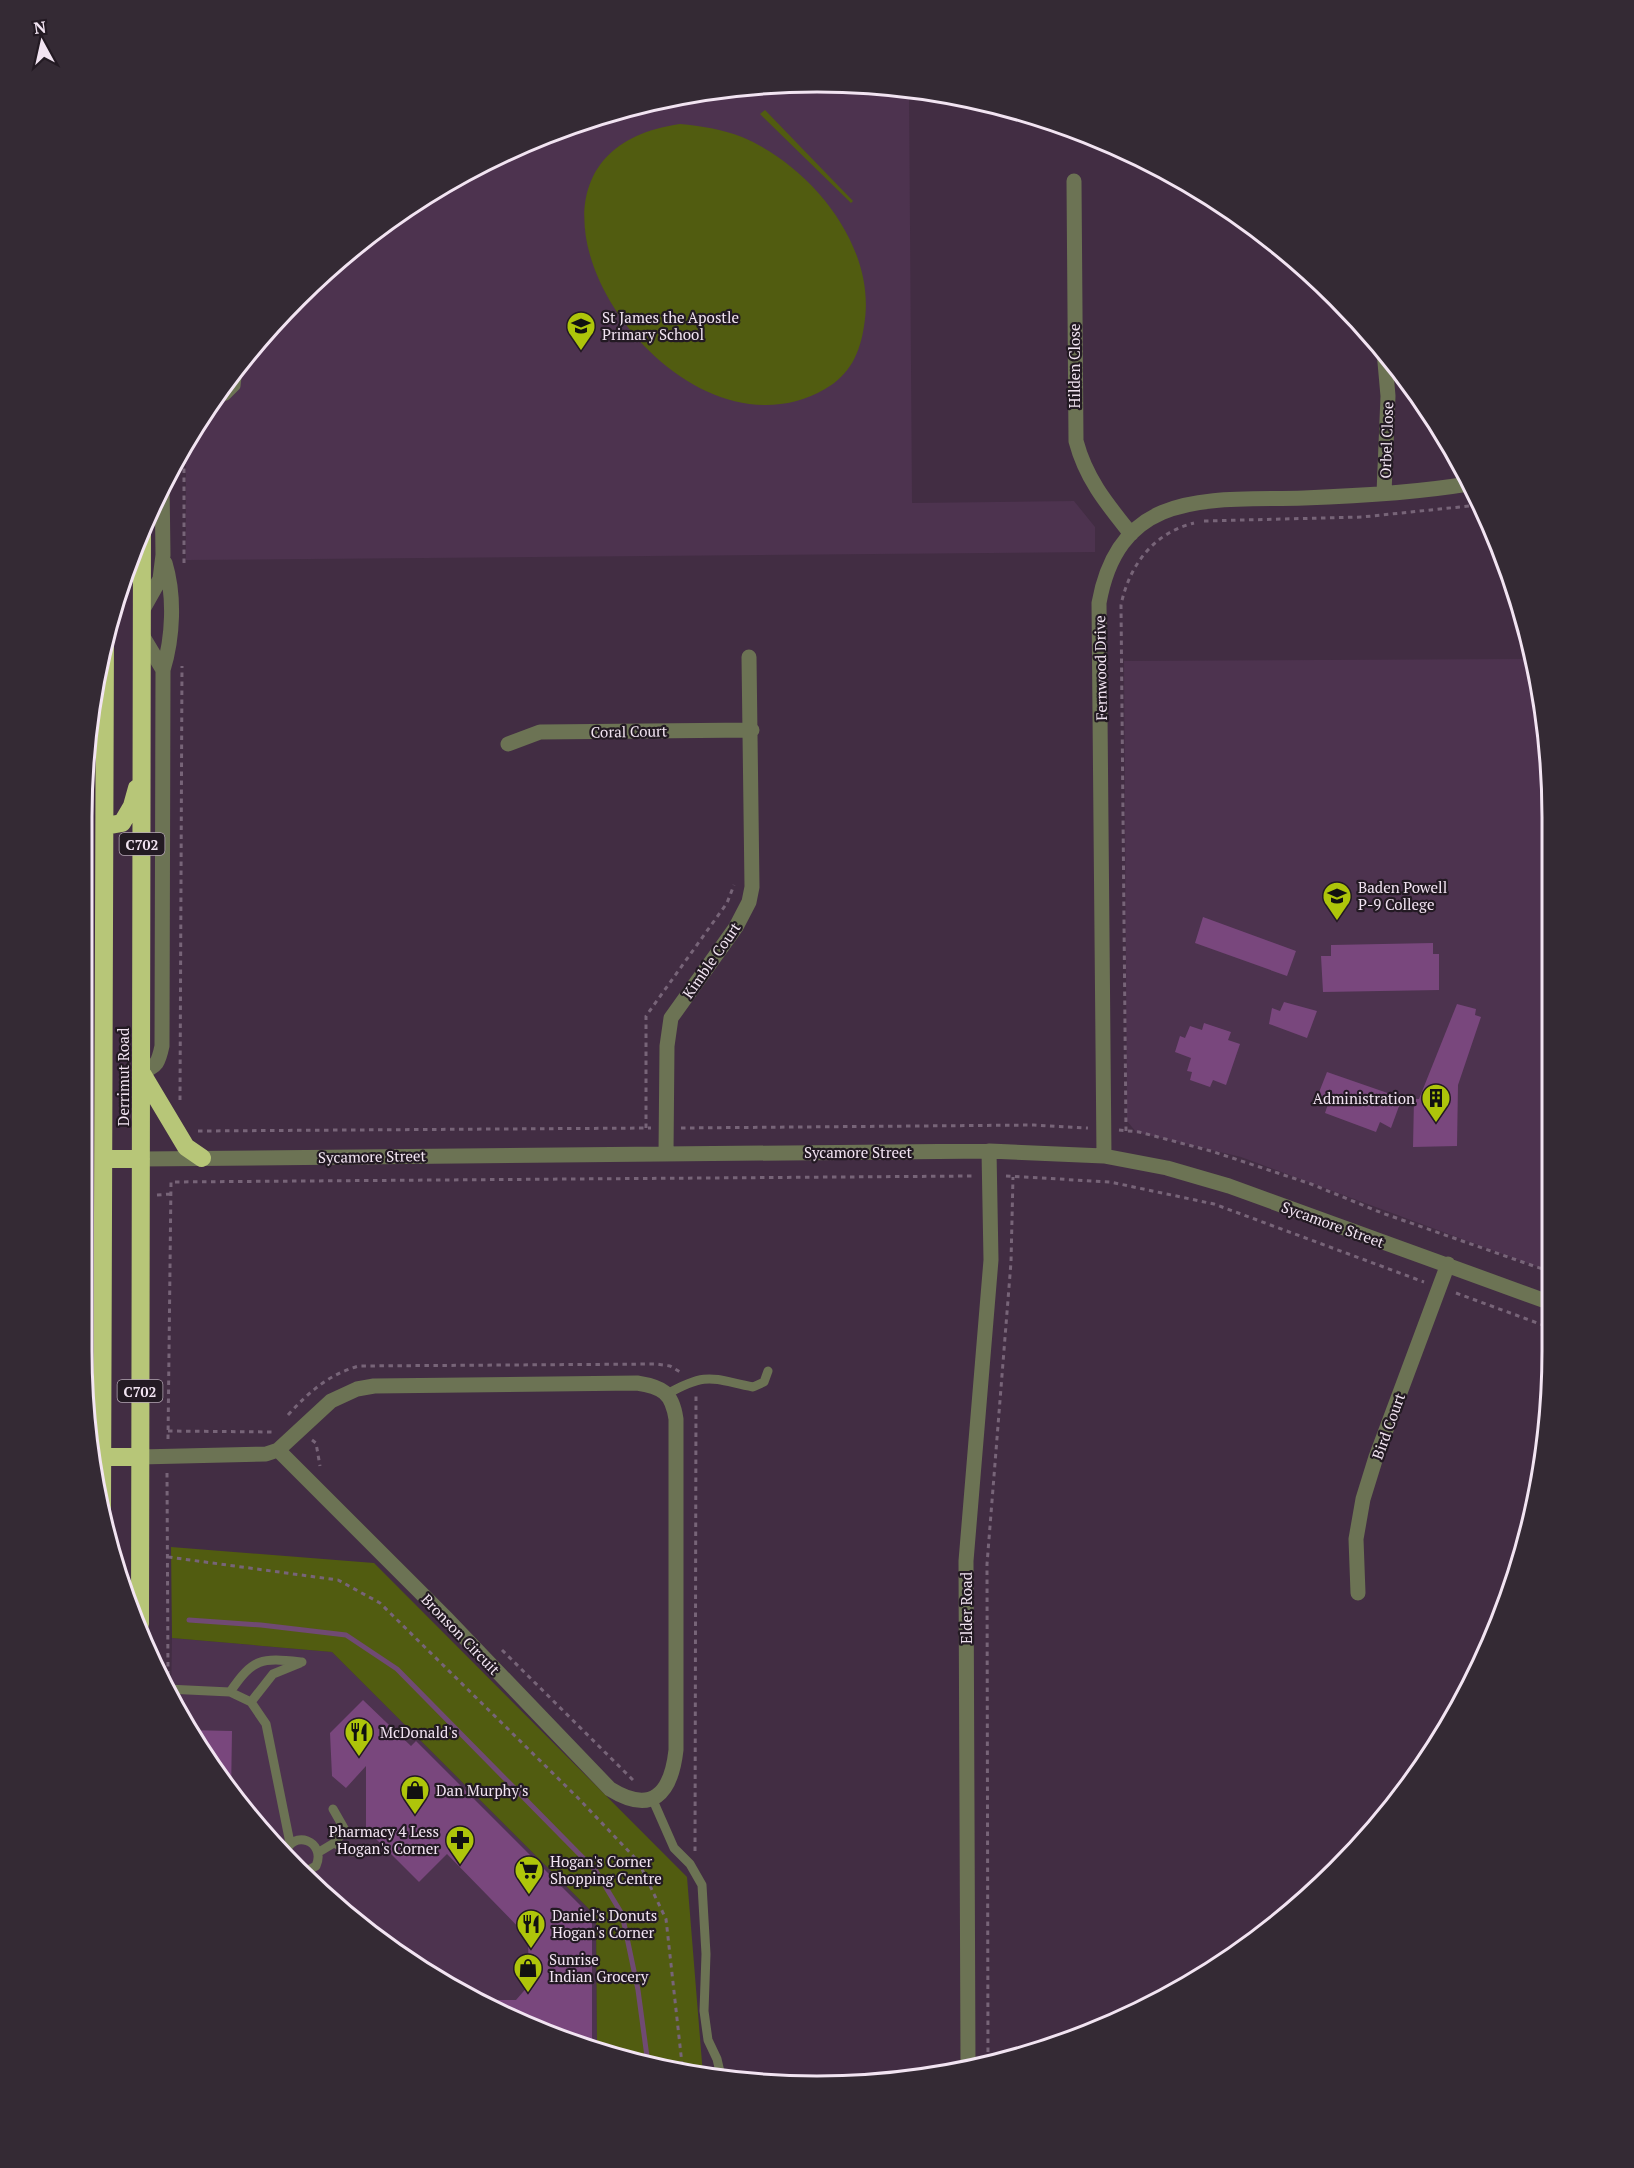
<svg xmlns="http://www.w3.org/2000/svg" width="1634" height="2168" font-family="'PT Serif',serif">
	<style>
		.built { fill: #4d334f }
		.green { fill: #515c10 }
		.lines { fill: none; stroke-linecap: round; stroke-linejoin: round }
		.stream { stroke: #704a73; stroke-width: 5 }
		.building { fill: #79477d }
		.path { stroke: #776478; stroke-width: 3; stroke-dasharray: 4.5 4.5; stroke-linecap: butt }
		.lane { stroke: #6c7354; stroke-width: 9 }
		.street { stroke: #6c7354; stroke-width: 15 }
		.highway { stroke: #b7c678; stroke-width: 18 }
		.labels { text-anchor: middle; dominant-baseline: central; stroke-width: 4.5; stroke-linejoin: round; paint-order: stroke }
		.shield { fill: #231a23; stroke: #b4a7b4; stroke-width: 1.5 }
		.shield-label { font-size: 14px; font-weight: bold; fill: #f2e4f2 }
		.poi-label { font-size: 15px; fill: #f2e4f2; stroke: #231a23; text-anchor: start }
		.street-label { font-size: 15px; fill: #f2e4f2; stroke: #231a23 }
		.rim { fill: none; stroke: #f2e4f2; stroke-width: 3 }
	</style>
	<rect width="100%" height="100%" fill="#422d43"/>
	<path class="built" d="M769,83L909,87L912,503L1074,501L1095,527V552L186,560V441L205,408L296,297L369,233L492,157L627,106Z
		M1530,659L1547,721L1551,1272L1241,1157L1136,1132L1127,1121L1124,661Z
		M172,1638L332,1652L596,1916L597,2047L491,2011L331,1904L233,1799L180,1719L171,1699Z"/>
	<path class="green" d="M765,110L853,201L851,203L760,114Z
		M680,124C701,126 722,129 742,137C811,166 878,247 864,326C860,353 850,375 825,389C667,480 460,155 680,124Z
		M171,1547L374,1563L687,1877L703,2075L673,2073L597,2047L596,1916L332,1652L172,1638Z"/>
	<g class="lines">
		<path class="stream" d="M189,1620L261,1625L346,1635L397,1669L596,1871L622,1914L638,1990L648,2064"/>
	</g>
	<path class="building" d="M1203,917L1296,951L1287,976L1195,943Z
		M1433,943V954H1439V990L1323,992L1321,956H1331V945Z
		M1284,1002L1317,1011L1307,1038L1269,1024L1272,1008L1280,1011Z
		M1457,1004L1476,1009L1475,1015L1481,1017L1458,1085L1457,1146L1413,1147L1414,1099H1419Z
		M1204,1023L1231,1032L1228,1040L1240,1044L1226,1085L1213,1080L1210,1087L1190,1080L1192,1072L1187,1071L1191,1058L1175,1052L1180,1036L1185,1038L1190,1026L1202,1030Z
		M1327,1072L1402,1098L1391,1128L1380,1122L1376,1132L1325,1113L1328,1104L1316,1100Z
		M363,1700L411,1746L416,1741L592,1917V2045L491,2011L476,2000H516L529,1985L528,1937L447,1854L419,1882L366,1829V1766L346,1788L332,1776L330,1733Z
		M187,1730L232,1731L231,1796L194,1740Z"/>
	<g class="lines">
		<path class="path" d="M1204,521L1362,517L1479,505
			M184,563V445
			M180,1100L182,666
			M646,1128V1016L727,903L734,885
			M681,1128L1034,1125L1088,1128
			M1119,1130L1139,1132L1211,1151L1311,1184L1382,1213L1551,1272
			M198,1131L651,1128
			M1126,1131L1121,605C1129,566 1153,533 1194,523
			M82,1133L83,1292
			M1006,1176L1110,1182L1214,1204L1424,1282
			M157,1195L170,1194
			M1456,1293L1551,1328
			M288,1415C309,1392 329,1374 359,1366L656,1364L670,1366L682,1373
			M168,1431L274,1432
			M168,1439L171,1182L973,1176
			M312,1440L316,1443L320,1466
			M167,1473L168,1676
			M168,1557L338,1580L380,1603L578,1798L638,1861L666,1919L683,2073
			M502,1650L636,1783
			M695,1851L696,1396
			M988,2061L987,1564L1011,1262L1013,1177"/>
		<path class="lane" d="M213,398L226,396L236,386L238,368
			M667,1394C708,1371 712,1379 753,1387L764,1382L768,1371
			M167,1689L230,1692L251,1702L266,1724L290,1843
			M230,1692C254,1657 261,1658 302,1662
			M251,1702L273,1674L300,1663
			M652,1798L674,1848L690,1864L702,1885L706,1954L704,2011L708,2040L717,2059L721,2076
			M333,1809L345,1830L334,1843
			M319,1852L334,1843L352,1852
			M285,1854C292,1828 327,1841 316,1866L303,1873"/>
		<path class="street" d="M1074,181L1076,441C1086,479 1107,504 1131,534
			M1384,351L1388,396L1384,493
			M142,611L160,579L163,555L162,483
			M163,670C173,638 175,596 165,563
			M508,744L540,732L752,730
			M141,1070C157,1069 159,1060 162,1046L163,670L142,635
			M666,1153L667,1046L671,1018L736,927L749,902L752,887L749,657
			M1104,1156L1099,603C1120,486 1213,501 1304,498C1358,496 1414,493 1468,484
			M141,1159L989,1151L1104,1156L1167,1168L1229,1186L1551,1303
			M140,1457L266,1454L278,1450L331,1401L357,1389L374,1386L637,1383C662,1387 672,1392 676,1419V1750C671,1794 652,1815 610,1789L446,1618L278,1450
			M1358,1593L1356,1539L1363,1499L1376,1457L1448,1264
			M1328,1875H1329
			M968,2065L966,1561L991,1260L989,1151"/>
		<path class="highway" d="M105,826L122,823L132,806L137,788
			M143,1075L186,1147L202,1158
			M104,1159H141
			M101,1457H140
			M102,1509L105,633
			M140,1624L142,530"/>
	</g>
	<defs>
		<g id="school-pin" transform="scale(1.5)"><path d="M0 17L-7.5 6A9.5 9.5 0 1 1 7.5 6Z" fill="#aec50a" stroke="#231a23"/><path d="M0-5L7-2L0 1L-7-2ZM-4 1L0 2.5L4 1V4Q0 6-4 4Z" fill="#111"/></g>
		<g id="building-pin" transform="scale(1.5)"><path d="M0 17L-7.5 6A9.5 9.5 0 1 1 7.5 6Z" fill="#aec50a" stroke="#231a23"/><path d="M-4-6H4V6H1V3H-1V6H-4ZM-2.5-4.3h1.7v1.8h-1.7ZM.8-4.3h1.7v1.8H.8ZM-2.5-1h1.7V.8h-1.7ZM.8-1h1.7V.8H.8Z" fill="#111"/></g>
		<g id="restaurant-pin" transform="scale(1.5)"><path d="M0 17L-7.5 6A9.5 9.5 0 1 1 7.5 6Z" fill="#aec50a" stroke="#231a23"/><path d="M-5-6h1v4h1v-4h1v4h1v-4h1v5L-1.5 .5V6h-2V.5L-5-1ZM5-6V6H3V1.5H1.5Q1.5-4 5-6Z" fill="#111"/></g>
		<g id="shop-pin" transform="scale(1.5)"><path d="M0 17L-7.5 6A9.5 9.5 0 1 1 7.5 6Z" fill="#aec50a" stroke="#231a23"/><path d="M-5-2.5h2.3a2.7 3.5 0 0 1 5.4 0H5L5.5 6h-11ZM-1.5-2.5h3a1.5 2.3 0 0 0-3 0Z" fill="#111"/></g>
		<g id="pharmacy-pin" transform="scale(1.5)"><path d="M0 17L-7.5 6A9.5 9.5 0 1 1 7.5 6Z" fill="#aec50a" stroke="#231a23"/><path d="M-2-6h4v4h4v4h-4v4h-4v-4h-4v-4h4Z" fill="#111"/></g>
		<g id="supermarket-pin" transform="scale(1.5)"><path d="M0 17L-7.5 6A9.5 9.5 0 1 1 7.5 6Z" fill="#aec50a" stroke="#231a23"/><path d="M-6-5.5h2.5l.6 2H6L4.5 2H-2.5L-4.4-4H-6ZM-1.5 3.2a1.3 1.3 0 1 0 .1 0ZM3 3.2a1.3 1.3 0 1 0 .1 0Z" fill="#111"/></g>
	</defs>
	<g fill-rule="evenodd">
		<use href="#school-pin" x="581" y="326"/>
		<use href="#school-pin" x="1337" y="896"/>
		<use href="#building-pin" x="1436" y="1098"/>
		<use href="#restaurant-pin" x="359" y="1732"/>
		<use href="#shop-pin" x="415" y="1790"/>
		<use href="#pharmacy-pin" x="460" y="1840"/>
		<use href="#supermarket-pin" x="529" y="1870"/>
		<use href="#restaurant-pin" x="531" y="1924"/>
		<use href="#shop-pin" x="528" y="1968"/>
	</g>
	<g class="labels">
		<g class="shield">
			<rect x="119.5" y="833" width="45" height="22" rx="4.5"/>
			<rect x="117.5" y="1380" width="45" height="22" rx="4.5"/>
		</g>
		<g class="shield-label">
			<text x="142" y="844">C702</text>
			<text x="140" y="1391">C702</text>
		</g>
		<g class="poi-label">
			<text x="602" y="317">St James the Apostle<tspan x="602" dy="17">Primary School</tspan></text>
			<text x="1358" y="887">Baden Powell<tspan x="1358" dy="17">P-9 College</tspan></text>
			<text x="1415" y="1098" text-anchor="end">Administration</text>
			<text x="380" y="1732">McDonald's</text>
			<text x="436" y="1790">Dan Murphy's</text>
			<text x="439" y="1831" text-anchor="end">Pharmacy 4 Less<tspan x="439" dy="17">Hogan's Corner</tspan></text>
			<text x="550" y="1861">Hogan's Corner<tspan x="550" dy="17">Shopping Centre</tspan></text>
			<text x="552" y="1915">Daniel's Donuts<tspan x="552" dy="17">Hogan's Corner</tspan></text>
			<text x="549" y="1959">Sunrise<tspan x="549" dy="17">Indian Grocery</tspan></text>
		</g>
		<g class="street-label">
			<text transform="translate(1074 366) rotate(-90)">Hilden Close</text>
			<text transform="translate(1386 440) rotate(-88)">Orbel Close</text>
			<text transform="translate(1100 668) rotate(-91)">Fernwood Drive</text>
			<text transform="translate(629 731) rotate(-1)">Coral Court</text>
			<text transform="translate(711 960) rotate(-55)">Kimble Court</text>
			<text transform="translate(123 1077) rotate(-90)">Derrimut Road</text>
			<text x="858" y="1152">Sycamore Street</text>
			<text transform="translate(372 1156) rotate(-1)">Sycamore Street</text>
			<text transform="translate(1333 1224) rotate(20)">Sycamore Street</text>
			<text transform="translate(1388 1426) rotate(-70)">Bird Court</text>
			<text transform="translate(966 1608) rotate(-90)">Elder Road</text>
			<text transform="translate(461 1634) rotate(46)">Bronson Circuit</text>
		</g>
	</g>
	<path d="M0 0H1634V2168H0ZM817 92H817A725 725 0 0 1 1542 817V1351A725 725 0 0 1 817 2076H817A725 725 0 0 1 92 1351V817A725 725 0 0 1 817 92Z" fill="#342a34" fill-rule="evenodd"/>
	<path class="rim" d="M817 92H817A725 725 0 0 1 1542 817V1351A725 725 0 0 1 817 2076H817A725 725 0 0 1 92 1351V817A725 725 0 0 1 817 92Z"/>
	<g transform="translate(42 42) rotate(352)" stroke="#231a23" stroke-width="4.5" paint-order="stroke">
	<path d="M0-4.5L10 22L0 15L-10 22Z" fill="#f2e4f2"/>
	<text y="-9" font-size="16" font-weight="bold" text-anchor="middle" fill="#f2e4f2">N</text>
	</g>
</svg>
